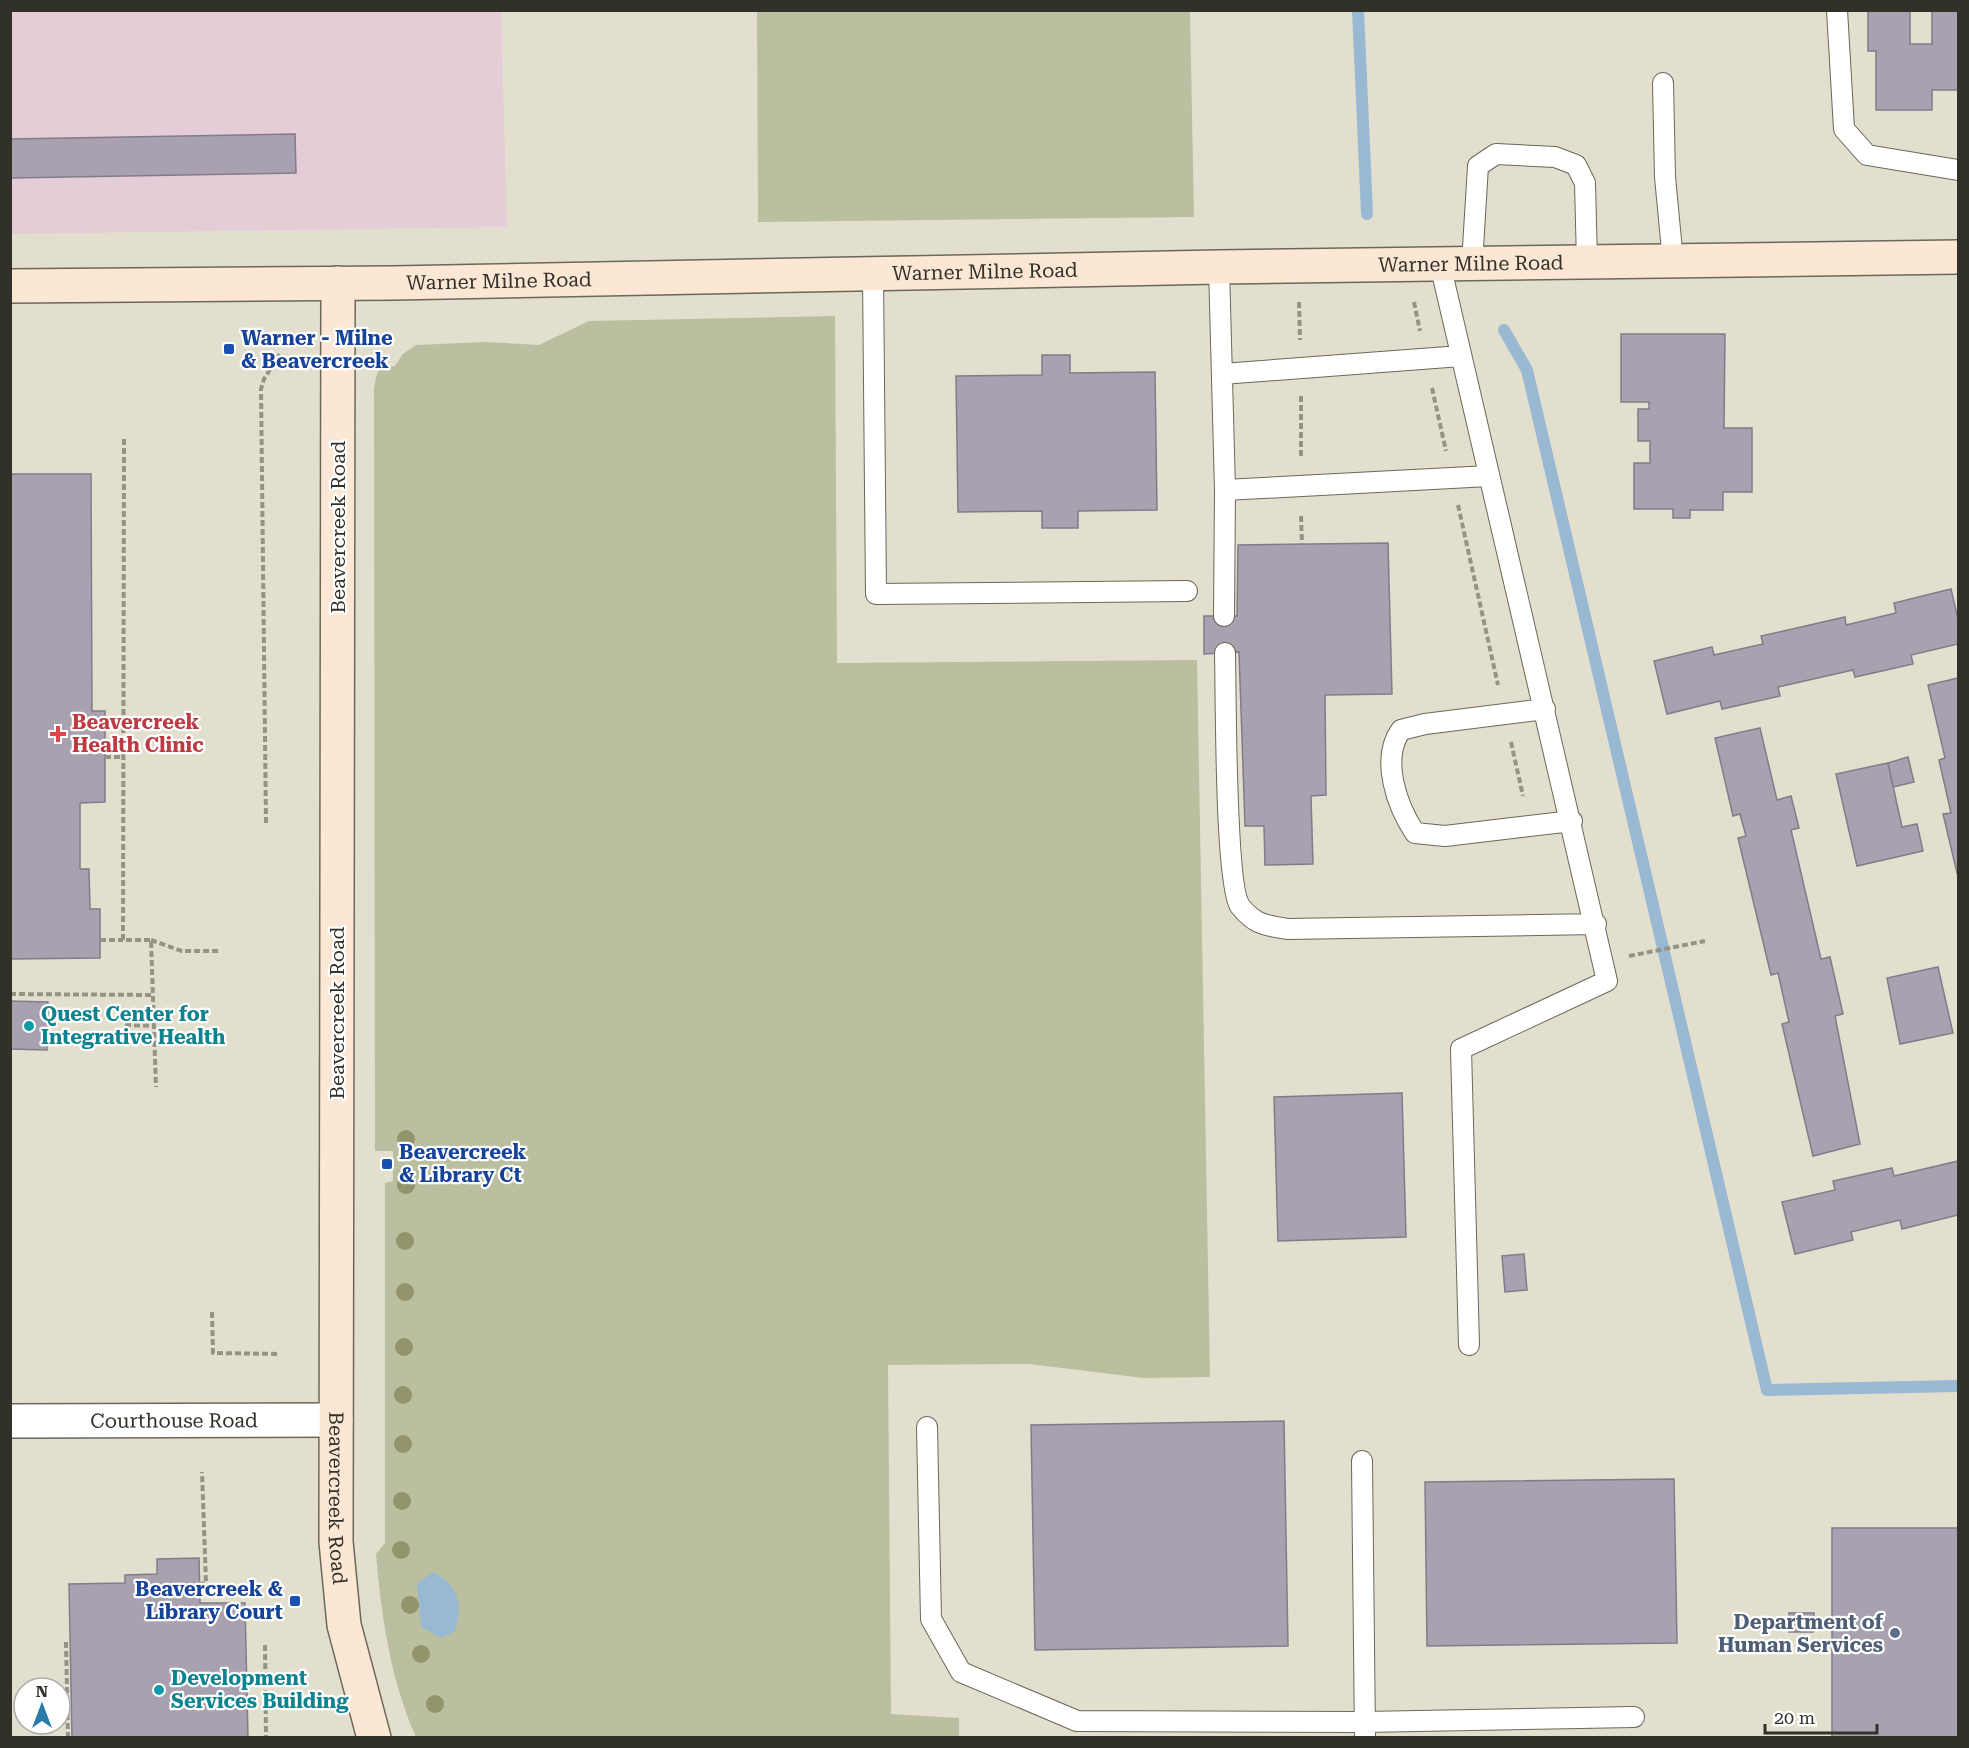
<svg xmlns="http://www.w3.org/2000/svg" width="1969" height="1748" font-family="'Roboto Serif',serif">
	<style>
		.industrial { fill: #e5cdd7 }
		.green { fill: #babfa0 }
		.water { fill: #99b9d3 }
		.lines { fill: none; stroke-linecap: round; stroke-linejoin: round }
		.stream { stroke: #99b9d3; stroke-width: 12 }
		.building { fill: #a9a1b0; stroke: #837b89; stroke-width: 1.5 }
		.lane-casing { stroke: #6c6859; stroke-width: 22 }
		.street-casing { stroke: #6c6859; stroke-width: 36 }
		.secondary-casing { stroke: #6c6859; stroke-width: 36 }
		.path { stroke: #959286; stroke-width: 4; stroke-dasharray: 6 3; stroke-linecap: butt }
		.lane { stroke: #fff; stroke-width: 20 }
		.street { stroke: #fff; stroke-width: 33 }
		.secondary { stroke: #fce7d5; stroke-width: 33 }
		.tree { fill: #93946b }
		.transit-dot { fill: #1a4fb4; stroke: #fff; stroke-width: 2 }
		.health-dot { fill: #e0444e; stroke: #fff; stroke-width: 2 }
		.culture-dot { fill: #0f9aa8; stroke: #fff; stroke-width: 2 }
		.service-dot { fill: #5c6f8a; stroke: #fff; stroke-width: 2 }
		.labels { text-anchor: middle; dominant-baseline: central; stroke-width: 4.5; stroke-linejoin: round; paint-order: stroke }
		.street-label { font-size: 20px; fill: #313029; stroke: #fff }
		.transit-label { font-size: 20px; font-weight: bold; fill: #164399; stroke: #fff; text-anchor: start }
		.health-label { font-size: 20px; font-weight: bold; fill: #be3a42; stroke: #fff; text-anchor: start }
		.culture-label { font-size: 20px; font-weight: bold; fill: #0d838f; stroke: #fff; text-anchor: start }
		.service-label { font-size: 20px; font-weight: bold; fill: #4e5e75; stroke: #fff; text-anchor: end }
	</style>
	<rect width="100%" height="100%" fill="#e3dfce"/>
	<path class="industrial" d="M10,11H501L507,227L11,234Z"/>
	<path class="green" d="M757,11H1190L1194,217L758,222Z
		M835,316L837,663L1197,660L1210,1377L1144,1378L1029,1364L888,1365L891,1714L959,1718V1737H416C391,1682 381,1615 376,1554L385,1543V1183L393,1181V1151H375L374,388L377,374L384,362L394,367L403,354L416,345L486,342L539,345L589,321Z"/>
	<path class="water" d="M433,1572C459,1586 463,1604 455,1631L442,1638L421,1627L417,1584Z"/>
	<g class="lines">
		<path class="stream" d="M1358,10L1367,214
			M1504,330L1527,370L1767,1390L1958,1386"/>
	</g>
	<path class="building" d="M1868,10H1910V44H1932V10H1958V90H1932V110H1876V51H1868Z
		M295,134L296,173L10,178V139Z
		M1621,334H1725L1724,428H1752V492H1723V510H1690V518H1673V509H1634V463H1650V441H1638V409H1649V402H1621Z
		M1042,355H1070V373L1155,372L1157,510L1078,511V528H1042V511L958,512L956,376L1042,375Z
		M10,474H91L92,711H105V802L80,803V869H89L90,909H100V958L10,959Z
		M1388,543L1392,694L1325,695L1326,795L1311,796L1313,864L1265,865L1264,826H1245L1239,652L1204,654V616H1237L1238,545Z
		M1951,589L1958,619V644L1911,655L1913,664L1855,677L1853,670L1778,687L1780,696L1722,709L1720,701L1667,714L1654,661L1712,647L1714,655L1763,644L1761,636L1845,617L1846,625L1896,613L1894,603Z
		M1958,678V872L1957,873L1943,814L1951,813L1939,760L1945,758L1928,685Z
		M1760,728L1777,800L1791,796L1799,828L1791,830L1821,959L1830,957L1843,1014L1835,1016L1860,1144L1813,1156L1782,1024L1789,1022L1778,973L1771,975L1738,838L1746,836L1740,814L1733,816L1715,738Z
		M1908,757L1914,782L1893,787L1888,763Z
		M1888,763L1902,827L1917,824L1923,851L1857,866L1836,774Z
		M1938,967L1953,1033L1900,1044L1887,978Z
		M10,1001L48,1002L47,1050L10,1049Z
		M1402,1093L1406,1237L1278,1241L1274,1097Z
		M1958,1161V1215L1902,1229L1900,1220L1851,1232L1853,1240L1795,1254L1782,1202L1835,1190L1833,1181L1892,1168L1894,1176Z
		M1524,1254L1527,1290L1505,1292L1502,1256Z
		M1284,1421L1288,1646L1035,1650L1031,1425Z
		M1674,1479L1677,1643L1427,1646L1425,1482Z
		M1832,1528H1958V1738H1832Z
		M199,1558L200,1603H245L248,1738H72L69,1584L125,1583V1575L157,1574V1559Z
		M1789,1613H1814L1813,1632H1789Z"/>
	<g class="lines">
		<g class="lane-casing">
			<path id="lane" d="M1837,10L1844,129L1867,155L1958,170
				M1663,83L1665,177L1673,261
				M1440,264L1607,981L1461,1049L1469,1345
				M1472,264L1478,166L1496,154L1555,157L1576,165L1585,183L1587,262
				M1219,267L1225,490L1224,616
				M873,274L876,594L1187,591
				M1222,374L1461,356
				M1225,490L1489,476
				M1225,653C1226,692 1225,884 1240,906C1255,925 1265,925 1287,929L1596,924
				M1545,709L1425,724L1401,730C1380,759 1397,806 1415,833L1445,836L1572,821
				M927,1427L931,1619L961,1672L1077,1721L1364,1722L1634,1717
				M1362,1461L1365,1738"/>
		</g>
		<g class="street-casing">
			<g id="street">
				<path id="s1" d="M10,1421L336,1420"/>
			</g>
		</g>
		<g class="secondary-casing">
			<g id="secondary">
				<path id="s2" d="M338,283L336,1542L344,1625L374,1738"/>
				<path id="s3" d="M10,286L394,283L1219,267L1958,257"/>
			</g>
		</g>
		<path class="path" d="M1299,302L1300,340
			M1414,302L1420,331
			M1432,388L1446,451
			M1301,396V457
			M124,439L123,940H151L156,1087
			M1458,505L1498,685
			M1301,516L1302,544
			M1511,742L1523,796
			M105,757H124
			M266,823L261,389L264,379L280,354
			M100,940H123
			M151,940L182,951H219
			M1629,956L1705,941
			M10,994L151,995
			M125,1034V1025L154,1026
			M212,1312L213,1353L280,1354
			M199,1584L206,1583L202,1472
			M66,1642L68,1738
			M265,1645L266,1738"/>
		<use href="#lane" class="lane"/>
		<use href="#street" class="street"/>
		<use href="#secondary" class="secondary"/>
	</g>
	<g class="tree">
		<circle cx="406" cy="1139" r="9"/>
		<circle cx="406" cy="1185" r="9"/>
		<circle cx="405" cy="1241" r="9"/>
		<circle cx="405" cy="1292" r="9"/>
		<circle cx="404" cy="1347" r="9"/>
		<circle cx="403" cy="1395" r="9"/>
		<circle cx="403" cy="1444" r="9"/>
		<circle cx="402" cy="1501" r="9"/>
		<circle cx="401" cy="1550" r="9"/>
		<circle cx="410" cy="1605" r="9"/>
		<circle cx="421" cy="1654" r="9"/>
		<circle cx="435" cy="1704" r="9"/>
	</g>
	<g class="transit-dot">
		<rect x="223" y="343" width="12" height="12" rx="3"/>
		<rect x="381" y="1158" width="12" height="12" rx="3"/>
		<rect x="289" y="1595" width="12" height="12" rx="3"/>
	</g>
	<path class="health-dot" d="M55 725h6v6h6v6h-6v6h-6v-6h-6v-6h6z"/>
	<g class="culture-dot">
		<circle cx="29" cy="1026" r="6"/>
		<circle cx="159" cy="1690" r="6"/>
	</g>
	<circle class="service-dot" cx="1895" cy="1633" r="6"/>
	<g class="labels">
		<g class="street-label">
			<text stroke="none"><textPath href="#s3" startOffset="1461">Warner Milne Road</textPath></text>
			<text stroke="none"><textPath href="#s3" startOffset="975">Warner Milne Road</textPath></text>
			<text stroke="none"><textPath href="#s3" startOffset="489">Warner Milne Road</textPath></text>
			<text transform="translate(338 527) rotate(-90)">Beavercreek Road</text>
			<text transform="translate(337 1013) rotate(-90)">Beavercreek Road</text>
			<text stroke="none"><textPath href="#s1" startOffset="164">Courthouse Road</textPath></text>
			<text stroke="none"><textPath href="#s2" startOffset="1215">Beavercreek Road</textPath></text>
		</g>
		<g class="transit-label">
			<text x="241" y="338">Warner - Milne<tspan x="241" dy="23">&amp; Beavercreek</tspan></text>
			<text x="399" y="1152">Beavercreek<tspan x="399" dy="23">&amp; Library Ct</tspan></text>
			<text x="283" y="1589" text-anchor="end">Beavercreek &amp;<tspan x="283" dy="23">Library Court</tspan></text>
		</g>
		<g class="health-label">
			<text x="72" y="722">Beavercreek<tspan x="72" dy="23">Health Clinic</tspan></text>
		</g>
		<g class="culture-label">
			<text x="41" y="1014">Quest Center for<tspan x="41" dy="23">Integrative Health</tspan></text>
			<text x="171" y="1678">Development<tspan x="171" dy="23">Services Building</tspan></text>
		</g>
		<g class="service-label">
			<text x="1883" y="1622">Department of<tspan x="1883" dy="23">Human Services</tspan></text>
		</g>
	</g>
	<rect width="1969" height="1748" fill="none" stroke="#313029" stroke-width="24"/>
	<g transform="translate(42 1706)"><circle r="28" fill="#ffffff" stroke="#adaca9" stroke-width="1.5"/>
	<path d="M0-4.5L10 22L0 15L-10 22Z" fill="#287bab"/>
	<text y="-9" font-size="16" font-weight="bold" text-anchor="middle" fill="#313029">N</text>
	</g>
	<path d="M1765 1724v9h112v-9" fill="none" stroke="#313029" stroke-width="3"/>
	<text x="1774" y="1724" font-size="18" fill="#313029" stroke="#ffffff" stroke-width="4.5" paint-order="stroke">20 m</text>
</svg>
